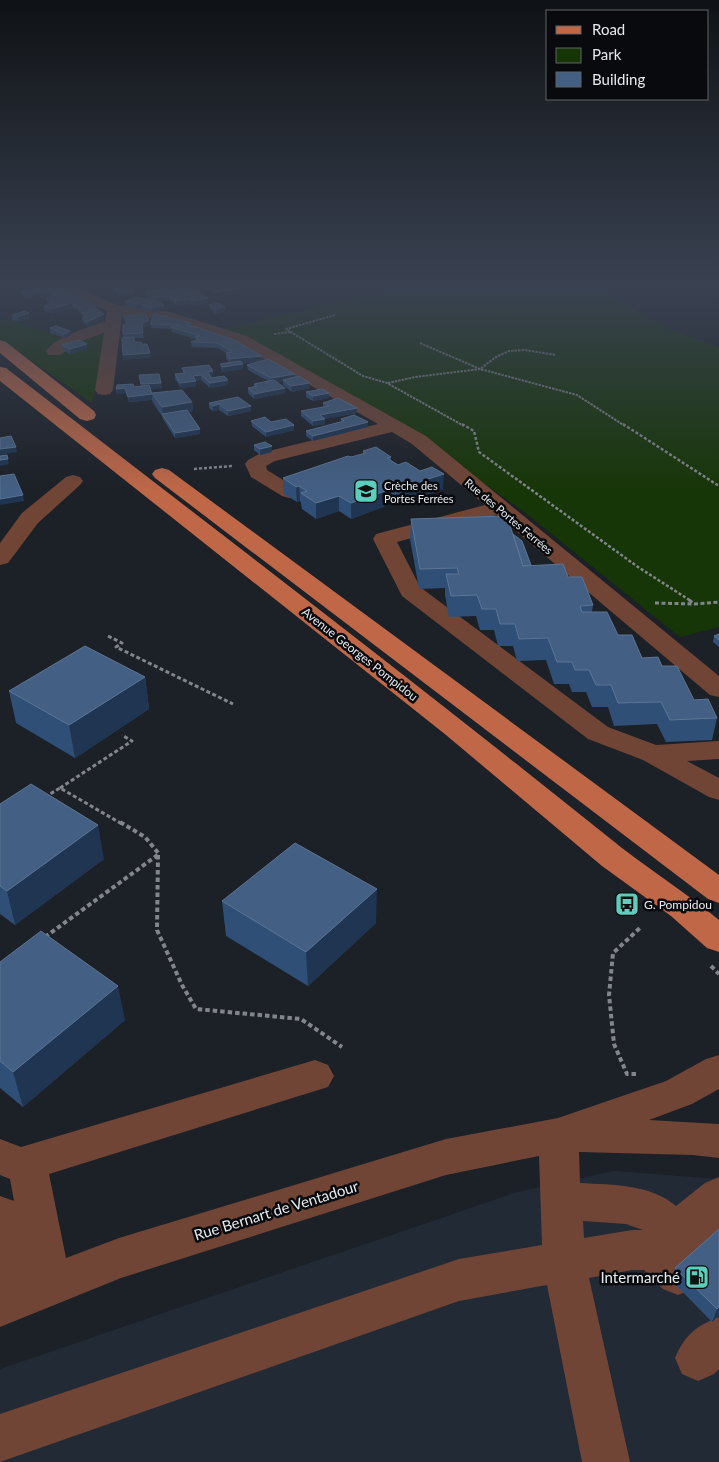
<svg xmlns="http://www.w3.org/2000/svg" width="719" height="1462" font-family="Lato,sans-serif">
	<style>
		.built { fill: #222a35 }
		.green { fill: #173607 }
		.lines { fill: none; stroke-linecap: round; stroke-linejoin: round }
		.path-far3 { stroke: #82858b; stroke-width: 2; stroke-dasharray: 2.5 1; stroke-linecap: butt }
		.path-far2 { stroke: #82858b; stroke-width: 2.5; stroke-dasharray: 3 2; stroke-linecap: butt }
		.path-far1 { stroke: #82858b; stroke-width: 3; stroke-dasharray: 4 2.5; stroke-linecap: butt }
		.path { stroke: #82858b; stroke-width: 4; stroke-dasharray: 4.5 3; stroke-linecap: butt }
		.minor { fill: #704536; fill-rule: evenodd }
		.major { fill: #bf6747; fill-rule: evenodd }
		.wall { fill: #2f4f76 }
		.shaded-wall { fill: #1f3551 }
		.building { fill: #435f83; stroke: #5c7594 }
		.labels { text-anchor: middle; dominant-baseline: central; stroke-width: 5; stroke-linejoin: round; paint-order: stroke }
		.far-poi-label { font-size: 11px; fill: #e7eaee; stroke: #080a0d; text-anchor: start }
		.far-street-label { font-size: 11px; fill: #e7eaee; stroke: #080a0d }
		.street-label { font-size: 12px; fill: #e7eaee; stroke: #080a0d }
		.poi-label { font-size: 12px; fill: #e7eaee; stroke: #080a0d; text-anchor: start }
		.near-street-label { font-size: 15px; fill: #e7eaee; stroke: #080a0d }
		.near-poi-label { font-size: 15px; fill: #e7eaee; stroke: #080a0d; text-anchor: end }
	</style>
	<rect width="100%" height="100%" fill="#1c2027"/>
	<path class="built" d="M614,1171L719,1179V1462H0V1369L517,1192Z"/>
	<path class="green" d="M407,287H596L668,329L719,347V627L680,637L523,511L395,420L224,329Z
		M0,319L12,320L65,338L100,333L108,334L92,403L0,339Z"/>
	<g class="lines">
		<path class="path-far3" d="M213,292L242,287
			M335,315L286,329L363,376L387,383L464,426
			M274,334L290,332
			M420,343L480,369L577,395L625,426
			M388,383L415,377L480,369L496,357L509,351L525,350L556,355"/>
		<path class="path-far2" d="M462,424L474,431L479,452L638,567L691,601
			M623,424L719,486
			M194,469L232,466"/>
		<path class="path-far1" d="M689,600L695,604
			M655,603L695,604L719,602
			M108,636L122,643L116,647L233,704
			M60,788L132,741L122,735
			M45,797L60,788L122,824"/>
		<path class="path" d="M158,855L157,930L182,985L196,1009L301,1019L342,1047
			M45,937L159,854L145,837L120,822
			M711,966L719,974
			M636,1074H627L614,1044L609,995L613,953L641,927"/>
		<path class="minor" d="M55,287H74L118,305L170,312L247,336L426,436L719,676V697L710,695L497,515L397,542L420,587L608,727L656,745L719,741V759L687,761L719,778V800L709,797L643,760L588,739L402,596L373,539L376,534L485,505L412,444L392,432L275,461L266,466L267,470L296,488L299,492L296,496L289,498L282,496L251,477L245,464L248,460L261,453L378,424L235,342L168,321L122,315L113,390L110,394L104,395L98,394L95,390L104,333L81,341L60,355H48L46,351C56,336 88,328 105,321L107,311L57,290Z
			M176,287H196L201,291L199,294C192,296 180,294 176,287Z
			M73,475L80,477L83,481L80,485L38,523L8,563L0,565V543L22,513L66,477Z
			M719,1055V1089L692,1104L649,1120L719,1124V1158L693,1155L579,1152L580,1183C612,1185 651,1184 676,1206L705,1183L719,1177V1259L715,1268L699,1274L693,1289L678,1295L663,1289L644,1270H632L589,1278L630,1462H582L547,1285L459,1301L0,1462V1414L459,1259L542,1245L539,1156L446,1175L121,1278L0,1327V1196L14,1201L10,1179L0,1175V1139L21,1147L315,1060L328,1065L334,1076L328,1087L49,1174L66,1258L119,1238L446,1139L558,1118L666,1081L706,1059ZM583,1221L626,1224L643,1230H632L584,1238Z
			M719,1317V1369L714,1374L698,1381L682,1374L675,1358C685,1335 696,1326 719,1317Z"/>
		<path class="major" d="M0,340L6,342L94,411L96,415L94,419L87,421L80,419L0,353Z
			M0,367L6,368C207,523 409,677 607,836C643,866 683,890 719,920V952L707,948L671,916L602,866L446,735L0,381Z
			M162,468L169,470L719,875V903L708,899L155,478L152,474L155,470Z"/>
	</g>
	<path class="wall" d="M48,287L104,314V318L88,327L83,323L82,318H83L82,314L73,308L52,314L44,311V306L49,304L47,302L46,298L50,297L48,295L30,300L22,296L21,291Z
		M112,287H130L134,290L135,294L120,296L112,289Z
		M164,287H185V289L189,288L186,287H214L215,290H203L198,287L191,289L194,293L208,298V303L194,306L191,303L179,306L169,300L158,302L164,309L153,312L142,310V308L138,309L125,306V301L150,299L146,297V292H169L164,288Z
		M209,305L225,312L216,314L210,309Z
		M12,315L30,318L18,322L12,320Z
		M123,316L149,325L142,328L144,338H134L135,342L142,344L151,357L123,360V334L126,324L124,321Z
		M192,323V326L262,356L263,361L242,363L243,364V369L223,372L221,368L220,364L229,362L226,358V353L218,348L192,347L191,342L196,340V339L172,332L171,329L151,328L150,324Z
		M50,328L70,331L71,335L65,338L50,333Z
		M62,345L87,349L70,354L63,350Z
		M247,365L295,377L310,383V388L292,392L283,385V381L277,382L285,393L254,399L248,393V388L254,387V384L268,381L248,370Z
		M182,368L213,376L211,377V378L228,385L210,388L201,380L196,381V386L181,388L175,379V374L183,373Z
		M139,375L161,383L162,388L150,389L152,394L192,402L193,411L189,412L200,429V434L175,438L163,419L162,416L153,403L152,400L129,402L126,393L116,394V389L141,386Z
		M306,392L329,393V398L313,401L306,397Z
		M238,397L251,411L228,416L219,410L213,411L209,408V403Z
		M323,403L357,413L325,419V424L313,426L301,416V411L323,407Z
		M341,419L368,427L313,441L306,436V431L341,422Z
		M251,421L271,422L294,425V430L266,437L252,426Z
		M254,445L272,446V452L260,455L254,450Z
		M363,451L391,457V461L443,489L403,503L391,496L388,497V505L351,519L339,511L316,519L302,509L301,503L300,501L297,502L284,494L283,478L363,454Z
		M411,519L513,534L531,565L568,577L593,605L592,612L642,658L662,666L694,700L717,718L712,740L666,742L657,724L614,726L608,707H592L586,692H572L569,684H554L546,660L517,661L513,646H498L494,630H480L476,616L449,617L445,595V588L419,589L410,539Z
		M719,634V647L713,642L714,636Z
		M145,677L149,709L75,758L16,723L9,691Z
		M0,804L104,859L15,925L0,914Z
		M222,901L376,923L308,986L226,936Z
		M0,962L125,1020L23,1107L0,1088Z
		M719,1229V1315L712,1322L671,1280L675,1268Z"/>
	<path class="shaded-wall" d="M78,287H85V288L78,289Z
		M137,287H156V288L137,290Z
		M180,287H185V290L170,292V288Z
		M191,287H198L191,289Z
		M134,290L135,294L120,296L119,292Z
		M47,291L48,295L30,300L29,295Z
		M169,296V300L156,303L155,298Z
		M208,298V303L194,306V301Z
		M190,299L191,303L179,306L178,301Z
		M154,300L155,305H141L142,308L138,309L137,304Z
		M72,303L73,308L52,314L51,309Z
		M164,305V309L153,312L152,308Z
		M225,307V312L216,314V309Z
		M29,313L30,318L18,322L17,317Z
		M104,314V318L88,327L87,322Z
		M149,320V325L142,328V323Z
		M70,331L71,335L65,338L64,334Z
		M87,344V349L70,354V349Z
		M150,353L151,357L123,360V355Z
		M262,356L263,361L231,364L230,359Z
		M243,364V369L223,372V367Z
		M213,371V376L208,377V372Z
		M295,374V379L283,380V381L271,383V378Z
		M201,375V380L196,381V386L181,388L180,383L193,376Z
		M228,380V385L210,388V383Z
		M161,383L162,388L142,389L141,384Z
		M310,383V388L292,392L291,386Z
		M125,388L126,393L116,394V389Z
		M285,388V393L254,399V394Z
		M329,393V398L313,401V396Z
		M152,394V400L129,402L128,397Z
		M192,402L193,411L164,417L163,415L162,407Z
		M219,404V410L213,411V406Z
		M251,406V411L228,416V411Z
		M357,408V413L325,419V424L313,426V421L320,415Z
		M368,422V427L313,441V436Z
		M294,425V430L266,437V432Z
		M200,429V434L175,438V433Z
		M272,446V452L260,455V449Z
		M16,447L17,452L0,455V449Z
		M8,459L9,464L0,466V460Z
		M444,474L443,489L403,503V487Z
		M392,480L391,496L388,497V505L351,519V503L380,484Z
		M299,486L300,501L297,502L296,487Z
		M23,495L24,501L0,505V499Z
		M339,496V511L316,519V503Z
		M145,677L149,709L75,758L69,725Z
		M98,825L104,859L15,925L7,891Z
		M377,889L376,923L308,986L306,952Z
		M118,986L125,1020L23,1107L13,1072Z
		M719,1307V1315L712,1322L717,1309Z"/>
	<path class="building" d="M48,287H57L89,302L104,314L87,322L82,318L87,317L82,313L85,312L72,303L51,309L44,306L53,302L46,298L55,295L47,291L29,295L21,291Z
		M114,287H130L134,290L119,292Z
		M190,288L194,293L197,292L208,298L194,301L190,299L178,301L169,296L155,298L146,292L164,289L169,292Z
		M136,297L154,300L137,304L125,301Z
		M156,301L164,305L152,308L141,305Z
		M219,303L225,307L216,309L209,305Z
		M25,311L29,313L17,317L12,315Z
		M145,314L149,320L142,323L143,333L123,334V325L128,323L123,316Z
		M154,314L192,323L186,324L234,340L262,356L230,359L226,353L233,352L217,343L191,342L199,339L195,337L200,336L171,327L180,325L150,324Z
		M56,326L70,331L64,334L50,328Z
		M134,337V342H141L142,344H147L150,353L123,355L122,338Z
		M79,340L87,344L70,349L62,345Z
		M268,359L295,374L271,378L247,365Z
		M240,361L243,364L223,367L220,364Z
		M209,365L213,371L208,372L211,378L224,376L228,380L210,383L201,375L193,376L196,381L180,383L175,374L185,373L182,368Z
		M159,374L161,383L141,384L139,375Z
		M299,376L310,383L291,386L283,380Z
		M274,380L285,388L254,394L248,388L257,386L254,384Z
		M133,384L134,387L149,385L152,394L128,397L125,388L116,389L117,385Z
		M322,389L329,393L313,396L306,392Z
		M182,390L192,402L162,407L152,393Z
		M238,397L251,406L228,411L219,404L213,406L209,403Z
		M338,398L357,408L320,415L325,419L313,421L301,411L329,406L323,403Z
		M187,410L200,429L175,433L162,414Z
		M354,415L368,422L313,436L306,431L344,421L341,419Z
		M265,417L271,422L286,419L294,425L266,432L251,421Z
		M11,436L16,447L0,449V438Z
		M265,442L272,446L260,449L254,445Z
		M376,447L391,457L387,458L398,465L406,462L420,471L432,467L444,474L403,487L392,480L380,484L388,490L351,503L339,496L316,503L301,493L307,491L299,486L296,487L283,478L348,456L351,457L366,453L363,451Z
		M7,455L8,459L0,460V456Z
		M14,474L23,495L0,499V476Z
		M507,516L523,566L563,564L568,577H582L593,605L580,606L582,612H607L618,635H632L642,658L658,657L662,666H677L694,700L708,699L717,718L670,720L661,702L618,703L611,685H596L589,670H575L572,662H557L548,638L519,639L515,624H500L496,609H482L477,595L451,596L446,574H459L457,568L420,569L411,519Z
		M513,534L522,541L531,565L523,566Z
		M719,634V640L714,636Z
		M85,646L145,677L69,725L9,691Z
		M31,784L98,825L7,891L0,886V804Z
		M295,843L377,889L306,952L222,901Z
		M41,931L118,986L13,1072L0,1061V962Z
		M719,1229V1307L717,1309L675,1268Z"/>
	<linearGradient id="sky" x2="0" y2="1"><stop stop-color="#0f1215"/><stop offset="0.58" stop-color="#3a4252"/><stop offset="1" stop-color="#3a4252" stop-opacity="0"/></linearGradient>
	<rect width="719" height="491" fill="url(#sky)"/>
	<defs>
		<g id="school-square" transform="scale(1.25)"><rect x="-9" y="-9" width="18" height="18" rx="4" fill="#5bcebc" stroke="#080a0d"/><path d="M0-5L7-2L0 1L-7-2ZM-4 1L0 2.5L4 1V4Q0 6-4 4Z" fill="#111"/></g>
		<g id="bus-square" transform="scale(1.25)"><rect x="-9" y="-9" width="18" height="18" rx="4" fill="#5bcebc" stroke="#080a0d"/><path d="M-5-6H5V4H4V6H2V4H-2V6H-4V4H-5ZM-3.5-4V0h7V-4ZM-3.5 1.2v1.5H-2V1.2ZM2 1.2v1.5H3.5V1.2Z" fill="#111"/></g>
		<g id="fuel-square" transform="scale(1.25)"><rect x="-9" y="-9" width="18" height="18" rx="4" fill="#5bcebc" stroke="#080a0d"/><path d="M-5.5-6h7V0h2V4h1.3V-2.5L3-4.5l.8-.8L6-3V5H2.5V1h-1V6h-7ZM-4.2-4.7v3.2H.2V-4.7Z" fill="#111"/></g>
	</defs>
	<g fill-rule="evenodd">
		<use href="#school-square" x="366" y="491"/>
		<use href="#bus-square" x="627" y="904"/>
		<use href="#fuel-square" x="697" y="1277"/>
	</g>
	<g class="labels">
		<g class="far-poi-label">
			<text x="384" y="485">Crèche des<tspan x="384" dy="13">Portes Ferrées</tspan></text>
		</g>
		<g class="far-street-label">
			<text transform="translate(509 516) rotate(40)">Rue des Portes Ferrées</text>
		</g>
		<g class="street-label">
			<text transform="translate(360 654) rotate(38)">Avenue Georges Pompidou</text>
		</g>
		<g class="poi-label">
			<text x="644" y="904">G. Pompidou</text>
		</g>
		<g class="near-street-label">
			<text transform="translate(276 1210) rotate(-17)">Rue Bernart de Ventadour</text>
		</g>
		<g class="near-poi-label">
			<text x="680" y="1277">Intermarché</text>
		</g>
	</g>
	<rect x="546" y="10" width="162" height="90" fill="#080a0d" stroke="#616467"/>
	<rect x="556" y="26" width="25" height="8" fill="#bf6747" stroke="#616467"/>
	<text x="592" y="35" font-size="15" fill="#e7eaee">Road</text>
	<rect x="556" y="48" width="25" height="15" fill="#173607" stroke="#616467"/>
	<text x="592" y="60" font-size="15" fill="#e7eaee">Park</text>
	<rect x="556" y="72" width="25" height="15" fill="#435f83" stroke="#616467"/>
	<text x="592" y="85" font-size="15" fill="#e7eaee">Building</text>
</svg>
